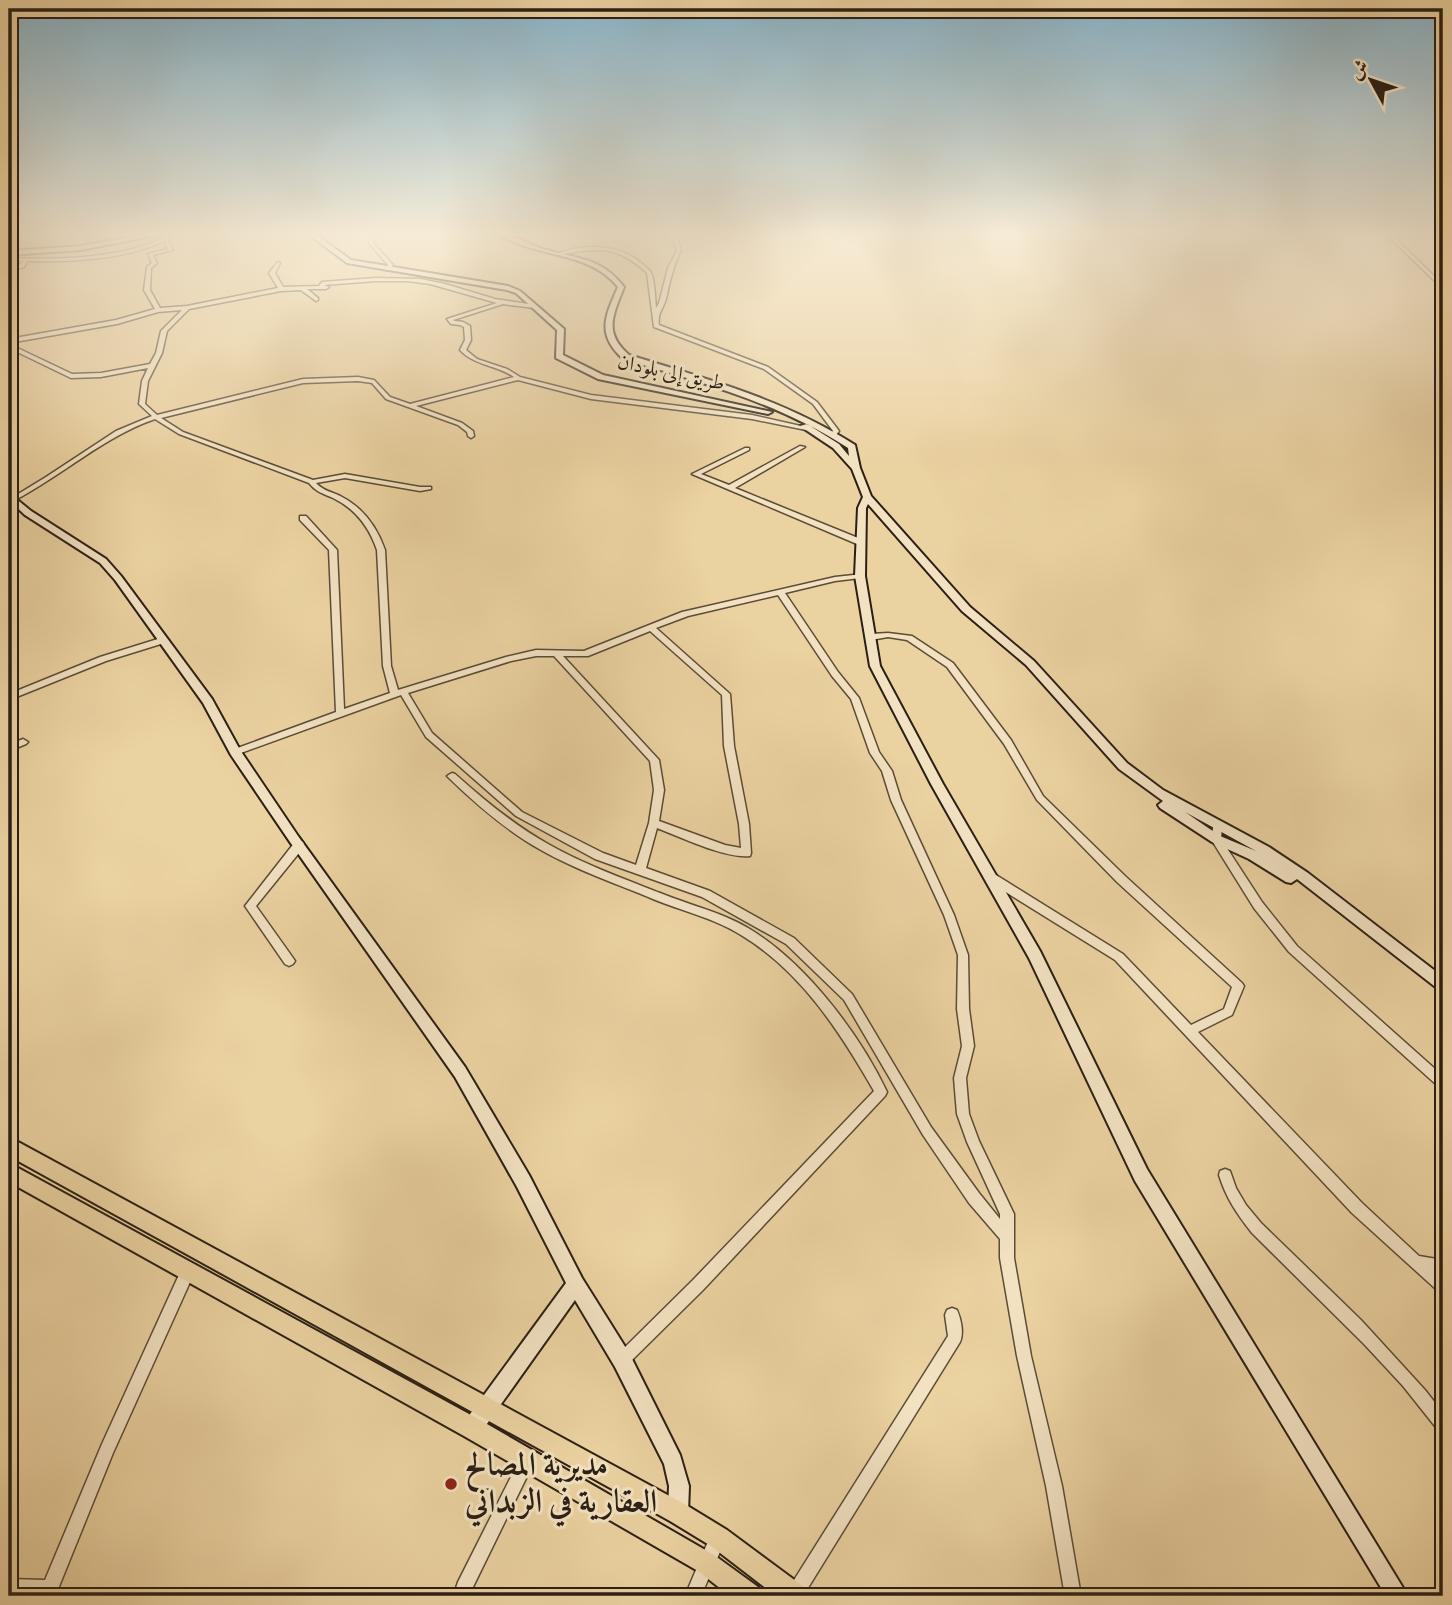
<svg xmlns="http://www.w3.org/2000/svg" width="1452" height="1605" font-family="'IM FELL DW Pica',Amiri,serif">
	<style>
		.lines { fill: none; stroke-linecap: round; stroke-linejoin: round }
		.street-casing { stroke: #5a4c37; stroke-width: 3 }
		.secondary-casing { stroke: #2a1f14; stroke-width: 4 }
		.primary-casing { stroke: #2a1f14; stroke-width: 4 }
		.street { fill: #f2e2c2; fill-rule: evenodd }
		.secondary { fill: #f2e2c2; fill-rule: evenodd }
		.primary { fill: #ebd2a1; fill-rule: evenodd }
		.poi-dot { fill: #8f2418; stroke: #f2e2c2; stroke-width: 2.5 }
		.labels { text-anchor: middle; dominant-baseline: central; stroke-width: 6; stroke-linejoin: round; paint-order: stroke }
		.far-street-label { font-size: 21px; fill: #2a1f14; stroke: #f2e2c2 }
		.near-poi-label { font-size: 32px; font-weight: bold; fill: #2a1f14; stroke: #f2e2c2; text-anchor: start }
	</style>
	<rect width="100%" height="100%" fill="#ebd2a1"/>
	<filter id="stains"><feTurbulence type="fractalNoise" baseFrequency=".00286" numOctaves="4"/><feColorMatrix values="0 0 0 0 .2 0 0 0 0 .09 0 0 0 0 .02 0 0 0 .5 -.17"/></filter>
	<radialGradient id="worn" r=".72"><stop offset=".6" stop-color="#630" stop-opacity="0"/><stop offset="1" stop-color="#630" stop-opacity=".3"/></radialGradient>
	<g class="lines">
		<g class="street-casing">
			<path id="street" d="M168,234H173L167,239L173,250L153,255L157,263L151,268L150,290L160,308L187,306L278,288L269,273L278,262L280,263L275,273L283,287L319,286L322,282L376,278L420,279L445,284L495,299L536,305V307L534,308L503,304L453,320L455,321L463,322L470,326L471,340L466,350L477,359L507,369L520,377L591,395L752,415L814,429L811,431L752,419L591,399L518,380L416,406L462,423L473,431L474,436L471,438L468,436L467,432L458,425L386,399L372,383L358,381L303,383L161,418L183,432L313,480L345,474L420,487H431V489L420,491L345,478L316,483C323,491 333,492 342,497C363,508 377,527 385,550L391,666L398,690L506,657L536,650L584,651L682,612L835,577L863,574L864,576L860,578L835,581L785,593L838,672L859,698L879,752L892,771L901,800L954,915L968,955L969,1009L974,1046L966,1078L969,1114L979,1141L1014,1214V1258L1031,1356L1062,1486L1081,1596H1065L1046,1486L1017,1356L1000,1258V1239L969,1203L923,1135L844,1000L786,944L702,897L595,859L516,816L426,737L401,695L238,754H232L230,752L232,750L336,712L329,550L300,520V516H306L337,550L344,709L390,693L383,666L377,550C369,527 356,509 333,498C324,494 316,492 309,483L179,434L155,419C103,437 63,475 15,500L10,499L46,477L116,431L152,416L139,404L142,381L148,368L101,377L71,378L9,348V344L72,374L101,373L150,364L156,353L161,331L182,310L158,312L117,324L9,343V339L116,320L155,309L144,290L147,267L152,263L148,254L168,249L164,241C125,260 70,262 27,261L24,267L9,271V268L20,265L22,261L9,260V258C51,260 133,259 168,234ZM376,281H407L430,284L497,303L447,319L451,324L460,325L464,327L465,340L460,350C475,366 497,365 514,377L410,404L390,397L374,380L358,377L303,379L157,415L145,404L148,381L162,353L167,331L189,309L281,291L301,290L316,301L318,300V298L307,289H326L329,287L324,285ZM778,595L832,676L851,699L870,753L882,771L891,800L944,915L958,955L957,1009L962,1046L954,1078L957,1114L967,1142L1000,1214V1219L979,1193L931,1127L852,994L794,938L710,891L646,868L657,828C681,837 726,859 750,856L751,853L749,824L734,746L730,694L656,628L688,616ZM650,631L722,695L724,746L739,824L741,848L725,845L659,821L664,790L659,760L563,656H588ZM536,656H554L650,761L654,790L649,823L636,865L603,853L522,812L432,733L408,693L511,661Z
				M374,234H379L373,243L393,265L389,270H385L388,265L369,243Z
				M532,234L558,237L580,234L558,239Z
				M658,234H665L678,240L681,250C673,267 670,281 666,299C663,309 657,314 659,325L768,367L817,402L839,431L836,435H832L831,434L833,431L813,404L764,369L654,327L647,273C616,244 597,248 558,255L556,254C582,244 618,243 641,263C645,266 650,270 652,275C655,285 655,298 656,308L659,303L668,268L677,250L674,242Z
				M1386,234H1391L1443,285V289Z
				M9,292H12L13,293L9,294Z
				M800,446L805,447L735,488L863,540V544H857L692,474L745,448H749V450L701,474L729,485Z
				M888,633L912,636L953,663L1011,740L1043,796L1125,876L1242,983L1244,986L1232,1015L1198,1032L1362,1203L1419,1256L1443,1260V1274L1439,1273L1443,1277V1293L1438,1291L1352,1213L1115,960L988,881L987,878L988,875H996L1123,954L1191,1025L1224,1009L1232,987L1117,882L1037,800L1004,744L947,667L907,640L888,637L871,640L867,637L871,634Z
				M161,638L164,639V643L106,661L9,700V694L100,657Z
				M23,739L28,742L26,744L9,751V745Z
				M452,773L455,774C484,800 514,825 548,844C583,864 622,878 660,893C689,905 721,912 748,928C805,962 859,1033 887,1092L885,1096L703,1290L627,1365L622,1367L617,1365L615,1360L617,1355L693,1280L874,1091C840,1032 801,971 741,935C714,918 682,911 653,899C615,883 576,870 541,850C507,831 477,805 449,778L447,776Z
				M1217,822L1220,823L1222,826L1221,839L1262,902L1297,946L1443,1076V1088L1439,1087L1289,952L1254,908L1211,839L1214,823Z
				M299,841L303,842L304,845L303,848L256,906L293,958L295,961L293,964L289,966L285,964L245,906L295,842Z
				M1225,1169L1230,1171L1236,1188L1246,1205L1261,1223L1361,1320L1425,1390L1443,1413V1432L1438,1430L1403,1386L1364,1344L1252,1233C1237,1214 1226,1198 1219,1175L1220,1171Z
				M188,1264L193,1266L195,1271L113,1453L56,1594L50,1596L9,1595V1579L45,1580L102,1444L183,1266Z
				M952,1308L957,1310C961,1319 964,1333 960,1342L803,1596H788L787,1594L789,1588L948,1336L945,1315L947,1310Z
				M527,1452L532,1455L535,1460L472,1589L474,1596H458L456,1588L458,1582L522,1455Z
				M718,1530L724,1532L726,1538L701,1596H685L712,1532Z"/>
		</g>
		<g class="secondary-casing">
			<path id="secondary" d="M147,234H162L81,250L9,255V251L81,246Z
				M308,234H315L351,260L508,286L520,291L564,329L563,355L603,375L772,412L768,414L598,379L556,358L557,330L516,293L507,290L347,263Z
				M498,234C513,234 526,244 540,248C575,259 600,256 624,287C613,315 603,333 629,355C707,379 785,400 855,445L860,468L871,496L970,607L1034,661L1127,763L1163,790L1269,847L1308,873L1443,977V991L1438,989L1297,879L1291,883L1286,882L1249,859L1212,842L1160,808L1158,805L1163,801L1119,769L1026,665L962,611L868,504L866,508L865,576L880,666L943,784L1040,951L1147,1169L1408,1596H1386L1135,1181L1029,958L931,784L870,666L855,576L858,508L863,497L852,469L833,448L800,426L807,424L839,444L849,456L848,448C779,403 701,382 623,359C596,334 605,317 618,287C588,250 539,259 498,234ZM1185,812L1256,851L1220,836Z
				M9,493L31,511L106,559L121,576L212,699L240,750L298,836L465,1067L529,1175L582,1278L629,1353L680,1455L689,1486L688,1513L685,1520L678,1523L671,1520L668,1513L669,1486L664,1464L615,1367L575,1300L479,1435L472,1438L465,1435L462,1428L465,1421L566,1283L517,1187L455,1077L290,842L231,755L203,703L115,580L100,563L25,515L9,500Z"/>
		</g>
		<g class="primary-casing">
			<path id="primary" d="M9,1137L686,1505L727,1530L804,1587L807,1596H776L711,1546L670,1521L9,1156Z
				M9,1163L480,1420L714,1555L758,1587L761,1596H730L698,1571L464,1436L9,1182Z"/>
		</g>
		<use href="#street" class="street"/>
		<use href="#secondary" class="secondary"/>
		<use href="#primary" class="primary"/>
	</g>
	<linearGradient id="sky" x2="0" y2="1"><stop stop-color="#88b6cd"/><stop offset="0.51" stop-color="#f6ebd5"/><stop offset="1" stop-color="#f6ebd5" stop-opacity="0"/></linearGradient>
	<rect width="1452" height="459" fill="url(#sky)"/>
	<circle class="poi-dot" cx="451" cy="1484" r="7"/>
	<g class="labels">
		<g class="far-street-label">
			<text transform="translate(671 373) rotate(12)">طريق إلى بلودان</text>
		</g>
		<g class="near-poi-label">
			<text x="465" y="1466">مديرية المصالح<tspan x="465" dy="37">العقارية في الزبداني</tspan></text>
		</g>
	</g>
	<rect width="1452" height="1605" fill="none" stroke="#ebd2a1" stroke-width="35"/>
	<rect x="10" y="10" width="1431" height="1584" fill="none" stroke="#2a1f14" stroke-width="3.5"/>
	<rect x="18" y="18" width="1417" height="1570" fill="none" stroke="#2a1f14" stroke-width="2"/>
	<g transform="translate(1371 80) rotate(310)" stroke="#f2e2c2" stroke-width="5" paint-order="stroke">
	<path d="M0-5L12 26L0 18L-12 26Z" fill="#2a1f14"/>
	<text y="-10" font-size="19" font-weight="bold" text-anchor="middle" fill="#2a1f14">ش</text>
	</g>
	<rect width="100%" height="100%" filter="url(#stains)"/>
	<rect width="100%" height="100%" fill="url(#worn)"/>
</svg>
